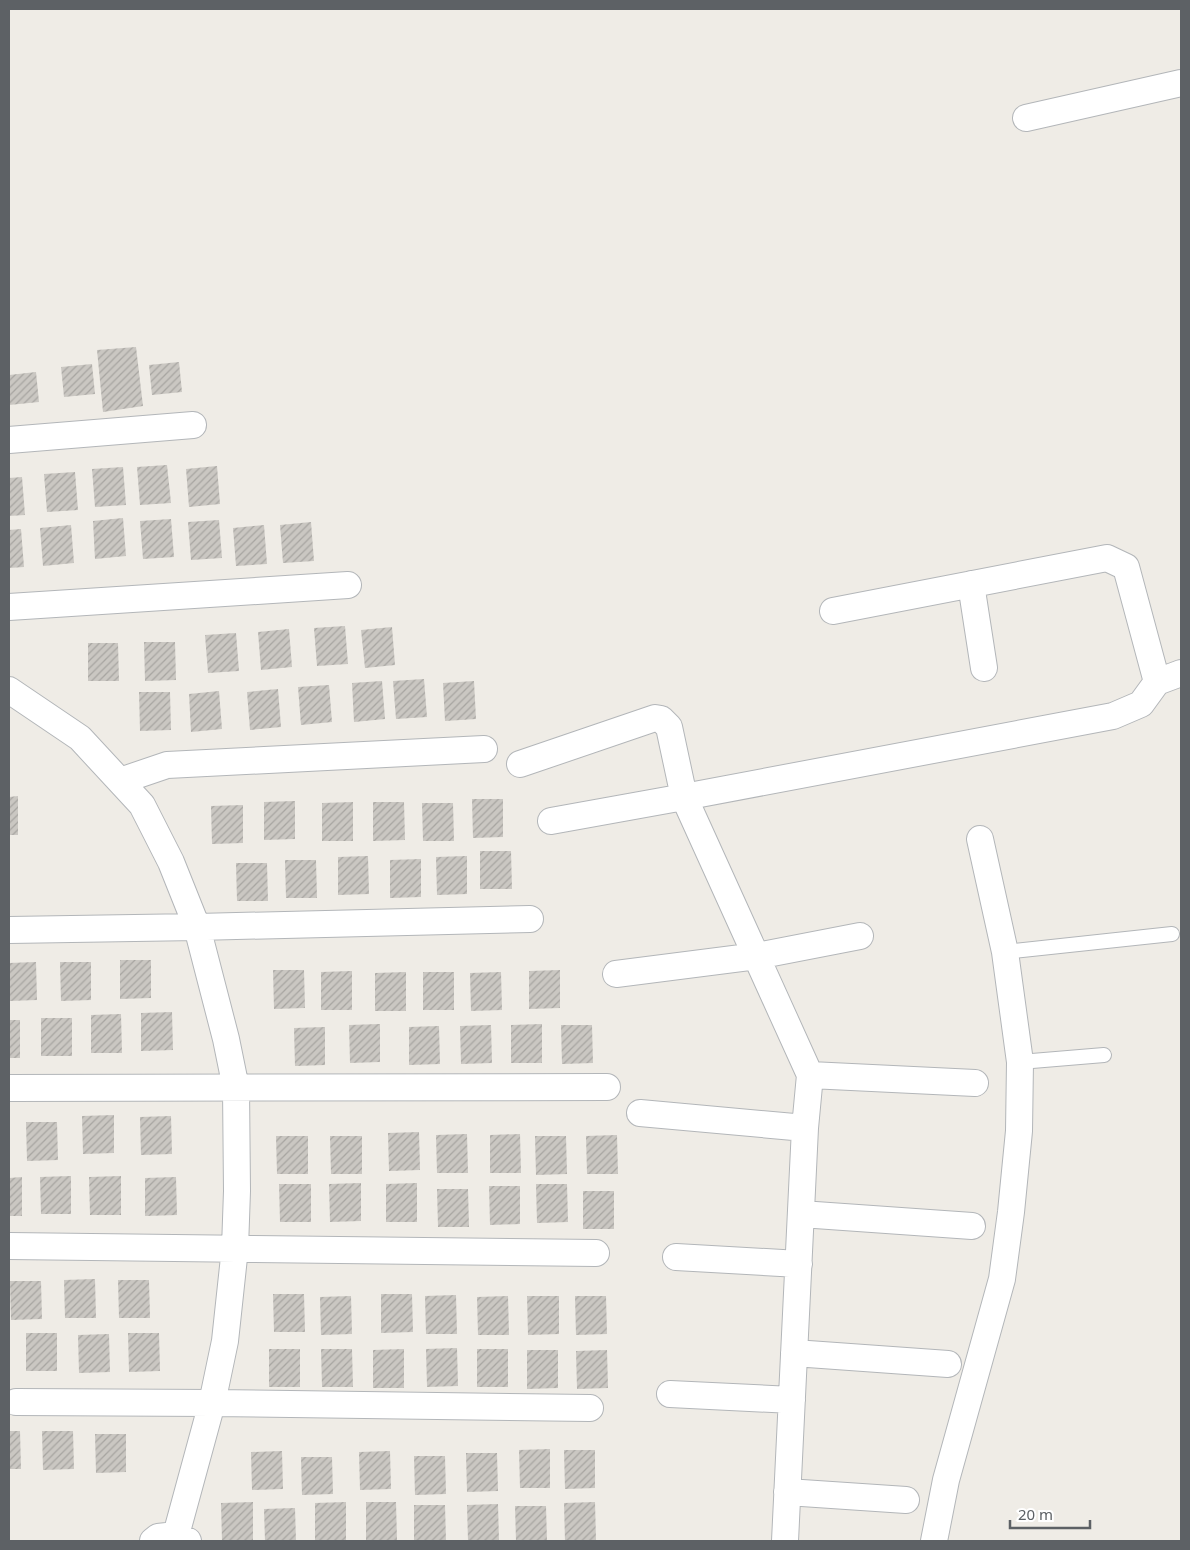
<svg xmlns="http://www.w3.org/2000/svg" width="1190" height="1550" font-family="'Noto Sans',sans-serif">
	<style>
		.building { fill: url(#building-hatch) }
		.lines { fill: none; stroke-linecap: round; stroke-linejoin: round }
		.service-casing { stroke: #b3b6b9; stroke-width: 16 }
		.minor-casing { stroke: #b3b6b9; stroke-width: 28 }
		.service { stroke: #fff; stroke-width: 14 }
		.minor { stroke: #fff; stroke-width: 26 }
	</style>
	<defs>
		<pattern id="building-hatch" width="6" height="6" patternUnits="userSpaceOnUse" patternTransform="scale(1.25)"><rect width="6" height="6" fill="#cac7c2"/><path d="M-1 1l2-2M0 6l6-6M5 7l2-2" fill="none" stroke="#a7a5a1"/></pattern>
	</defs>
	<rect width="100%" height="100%" fill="#efece6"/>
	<path class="building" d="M136,347L143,406L103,412L97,350Z
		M179,362L182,392L152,395L149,365Z
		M92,364L95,394L64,397L61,367Z
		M36,372L39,402L9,405V375Z
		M167,465L171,503L140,505L137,467Z
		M217,466L220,504L189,507L186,469Z
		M123,467L126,505L95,507L92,469Z
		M75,472L78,510L47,512L44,474Z
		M22,477L25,515L9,516V478Z
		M123,518L126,556L95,559L93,521Z
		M171,519L174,557L143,559L140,521Z
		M219,520L222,558L191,560L188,522Z
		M311,522L314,561L283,563L280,525Z
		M71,525L74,563L43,566L40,528Z
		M264,525L267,564L236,566L233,528Z
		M21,529L24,567L9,568V530Z
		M345,626L348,664L317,666L314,628Z
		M392,627L395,665L365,668L361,630Z
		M289,629L292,667L261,670L258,632Z
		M236,633L239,671L208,673L205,635Z
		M144,642H175L176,680L145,681Z
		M88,643H118L119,681H88Z
		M424,679L427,717L396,719L393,681Z
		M382,681L385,719L354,722L352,683Z
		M474,681L476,719L445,721L443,683Z
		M329,685L332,722L301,725L298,687Z
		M278,689L281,727L250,730L247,692Z
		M219,691L222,729L191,732L189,694Z
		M139,692H170L171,730L140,731Z
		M18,796V835H9V797Z
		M472,799H503V837L473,838Z
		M295,801V839L264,840V802Z
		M353,802V841H322V803Z
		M373,802H404L405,840L373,841Z
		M422,803H453L454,841H423Z
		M243,805V843L212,844L211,806Z
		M480,851H511L512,889H480Z
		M368,856L369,894L338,895V857Z
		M467,856V894L437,895L436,857Z
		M421,859V897L390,898V860Z
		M285,860H316L317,898H286Z
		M236,863H267L268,901H237Z
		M120,960H151V998L120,999Z
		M36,962L37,1000L9,1001V963Z
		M60,962H91V1000L61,1001Z
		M273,970H304L305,1008L274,1009Z
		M560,970V1008L529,1009V971Z
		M352,971V1010H321V972Z
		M406,972V1011H375V973Z
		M423,972H454V1010H423Z
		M501,972L502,1010L471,1011L470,973Z
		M172,1012L173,1050L141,1051V1013Z
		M121,1014L122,1053H91V1015Z
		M41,1018H72V1056H41Z
		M9,1020H20V1058H9Z
		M380,1024V1062L350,1063L349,1025Z
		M542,1024V1063H511V1025Z
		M491,1025L492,1063L461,1064L460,1026Z
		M561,1025H592L593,1063L562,1064Z
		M439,1026L440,1064L409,1065V1027Z
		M325,1027V1065L295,1066L294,1028Z
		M114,1115V1153L83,1154L82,1116Z
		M171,1116L172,1154L141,1155L140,1117Z
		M26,1122H57L58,1160L27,1161Z
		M419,1132L420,1170L389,1171L388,1133Z
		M467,1134L468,1173H437L436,1135Z
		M520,1134L521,1173H490V1135Z
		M617,1135L618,1174H587L586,1136Z
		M276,1136H308V1174H277Z
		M330,1136H362V1174H331Z
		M535,1136H566L567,1174L536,1175Z
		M71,1176V1214H41L40,1177Z
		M121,1176V1215H90L89,1177Z
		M22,1177V1216H9V1178Z
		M176,1177L177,1215L145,1216V1178Z
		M361,1183V1221L330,1222L329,1184Z
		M417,1183V1222H386V1184Z
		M279,1184H311V1222H280Z
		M536,1184H567L568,1222L537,1223Z
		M489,1186H520V1224L490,1225Z
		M437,1189H468L469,1227H438Z
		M583,1191H614V1229H583Z
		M95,1279L96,1318H65L64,1280Z
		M118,1280H149L150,1318H119Z
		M10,1281H41L42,1319L11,1320Z
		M273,1294H304L305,1332H274Z
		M381,1294H412L413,1332L381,1333Z
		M456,1295L457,1334H426L425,1296Z
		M351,1296L352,1334L321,1335L320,1297Z
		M508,1296L509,1335H478L477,1297Z
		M527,1296H559V1334L528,1335Z
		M575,1296H606L607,1334L576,1335Z
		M26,1333H57V1371H26Z
		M128,1333H159L160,1371L129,1372Z
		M109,1334L110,1372L79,1373L78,1335Z
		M457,1348L458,1386L427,1387L426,1349Z
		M269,1349H300V1387H269Z
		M321,1349H352L353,1387H322Z
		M404,1349V1388H373V1350Z
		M477,1349H508V1387H477Z
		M527,1350H558V1388L527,1389Z
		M607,1350L608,1388L577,1389L576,1351Z
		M9,1431H20L21,1469H9Z
		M42,1431H73L74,1469L43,1470Z
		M95,1434H126V1472L96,1473Z
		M550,1449V1488H520L519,1450Z
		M564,1450H595V1488L565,1489Z
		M282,1451L283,1489L252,1490L251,1452Z
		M390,1451L391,1489L360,1490L359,1452Z
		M466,1453H497L498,1491L467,1492Z
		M414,1456H445L446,1494L415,1495Z
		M301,1457H332L333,1494L302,1495Z
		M253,1502V1540L222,1541L221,1503Z
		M346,1502V1541H315V1503Z
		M366,1502H396L397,1540L366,1541Z
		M595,1502L596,1540L565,1541L564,1503Z
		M498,1504L499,1541H468L467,1505Z
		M414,1505H445L446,1541H414Z
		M515,1506H546L547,1541H516Z
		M295,1508L296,1541H265L264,1509Z"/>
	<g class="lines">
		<g class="service-casing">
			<path id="service" d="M1005,952L1172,934
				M1020,1062L1104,1055"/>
		</g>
		<g class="minor-casing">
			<path id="minor" d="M1026,118L1181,83
				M9,440L193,425
				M971,584L984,668
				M9,607L348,585
				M833,611L1107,558L1126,567L1157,682
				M9,690L80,738L142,805L171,862L197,927L226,1039L236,1088L237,1191L235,1248L225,1341L212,1403L176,1535
				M520,764L655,718L661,719L669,727L684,797L551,821
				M120,781L167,765L484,749
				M9,930L197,927L530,919
				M616,974L757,956L860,936
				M810,1075L975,1083
				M9,1088L607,1087
				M640,1113L805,1128
				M801,1214L972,1226
				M9,1246L596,1253
				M676,1257L799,1264
				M794,1353L948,1364
				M670,1394L792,1400
				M16,1402L212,1403L590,1408
				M787,1492L906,1500
				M153,1541L158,1537L176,1535L188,1541
				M785,1541L805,1128L810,1075L684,797L1113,716L1141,704L1157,682L1181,673
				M934,1541L946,1480L1002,1279L1011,1212L1019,1131L1020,1062L1005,952L980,839"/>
		</g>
		<use href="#service" class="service"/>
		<use href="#minor" class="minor"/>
	</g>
	<rect width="1190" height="1550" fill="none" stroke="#5d6165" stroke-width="20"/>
	<path d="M1010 1520v8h80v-8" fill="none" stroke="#5d6165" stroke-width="2.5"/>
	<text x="1018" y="1520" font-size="15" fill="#5d6165" stroke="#ffffff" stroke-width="4" paint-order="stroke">20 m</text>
</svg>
